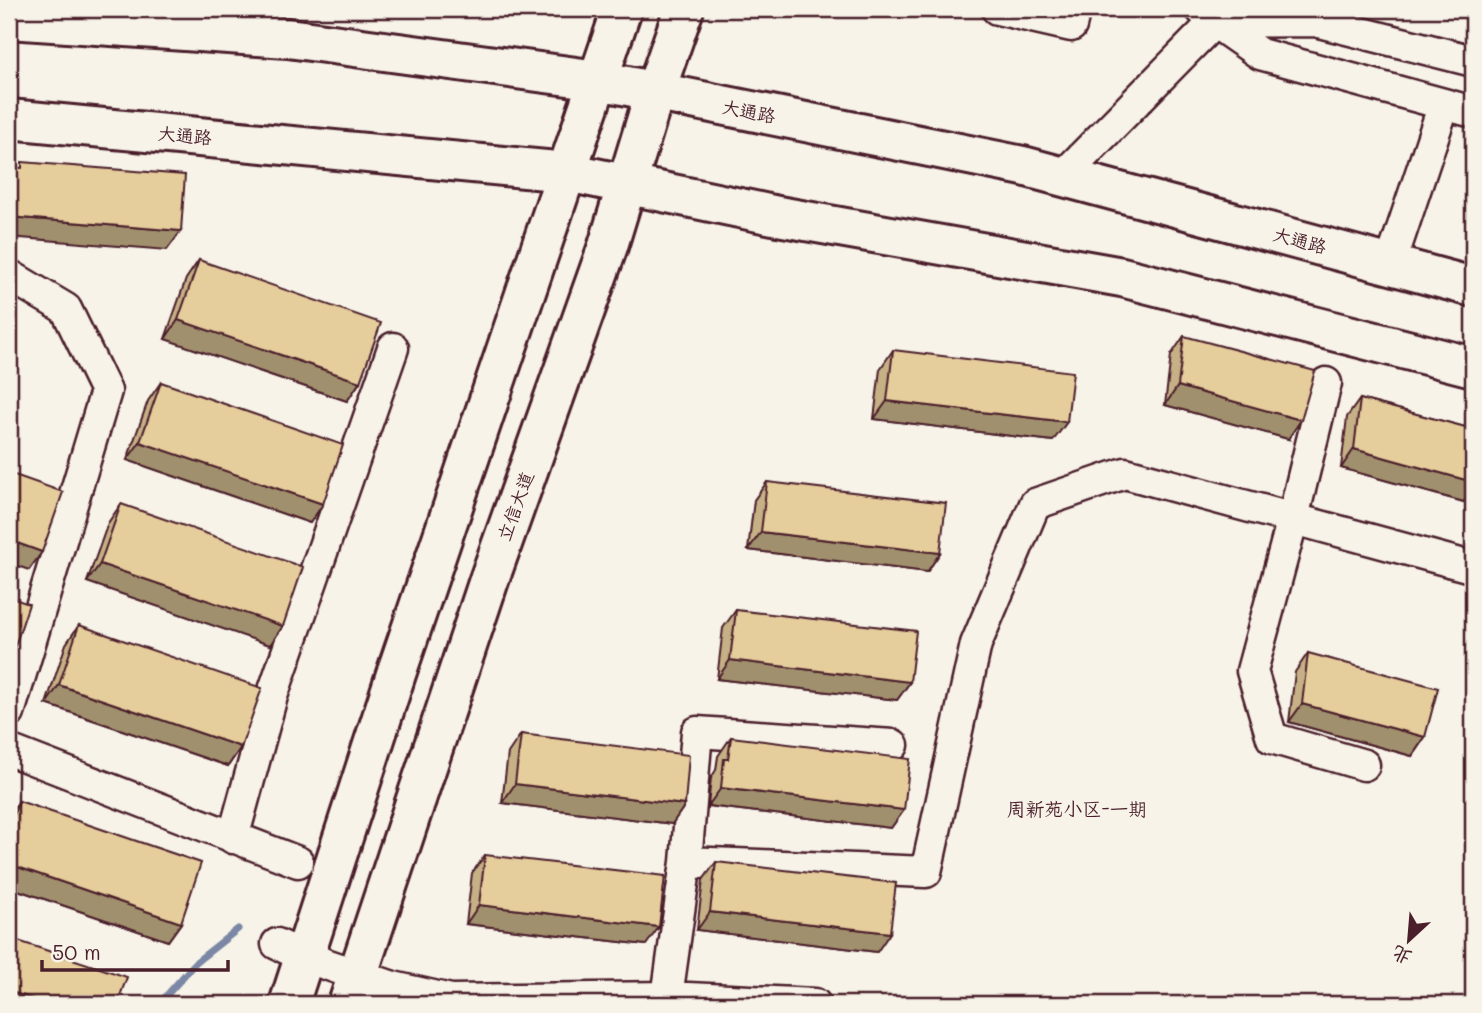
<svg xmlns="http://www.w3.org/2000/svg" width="1482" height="1013" font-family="Mali,'LXGW WenKai TC',sans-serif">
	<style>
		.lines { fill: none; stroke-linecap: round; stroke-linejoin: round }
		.stream { stroke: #7a87a5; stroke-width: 7 }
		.street-casing { stroke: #4a1f2b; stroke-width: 35 }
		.secondary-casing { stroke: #4a1f2b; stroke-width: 44 }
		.street { stroke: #f7f3e8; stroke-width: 30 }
		.secondary { stroke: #f7f3e8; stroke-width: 38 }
		.wall { fill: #c6b086; stroke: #4a1f2b; stroke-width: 2 }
		.shaded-wall { fill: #a1906d; stroke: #4a1f2b; stroke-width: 2 }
		.building { fill: #e6cd9c; stroke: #4a1f2b; stroke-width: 2 }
		.labels { text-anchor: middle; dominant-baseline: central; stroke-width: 6; stroke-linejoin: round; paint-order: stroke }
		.street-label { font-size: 18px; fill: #4a1f2b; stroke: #f7f3e8 }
		.neighbourhood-label { font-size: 19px; fill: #4a1f2b; stroke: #f7f3e8 }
	</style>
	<rect width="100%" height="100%" fill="#f7f3e8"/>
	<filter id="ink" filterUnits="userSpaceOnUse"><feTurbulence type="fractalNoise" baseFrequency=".0143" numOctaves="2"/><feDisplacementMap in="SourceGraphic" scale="14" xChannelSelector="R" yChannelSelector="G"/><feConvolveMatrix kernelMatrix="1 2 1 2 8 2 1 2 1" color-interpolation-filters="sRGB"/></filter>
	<g filter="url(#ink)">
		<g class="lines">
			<path class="stream" d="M159,1004L196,962L238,929"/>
			<g class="street-casing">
				<path id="street" d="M997,9L1071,26L1075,9
					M1201,9L1214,22L1315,21L1473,61
					M1214,22L1260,54L1473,112
					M1063,176L1227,9
					M1390,265L1444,104
					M9,275L66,309L106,391L9,713
					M1326,383L1293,518L1252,671L1272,738L1364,765
					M9,750L298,862
					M233,838L272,696L393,348
					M686,862L697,732L893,745
					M277,944L305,957L393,987L451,1000L667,997L815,1004
					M666,1004L686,862L926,872L976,644L1035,504L1125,473L1471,567"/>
			</g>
			<g class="secondary-casing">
				<path id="secondary" d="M9,19L288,38L598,80L1023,166L1473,287
					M9,119L567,172L778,216L1122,277L1473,367
					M289,1004L396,674L622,9
					M348,1004L488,583L608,246L655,92L684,9"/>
			</g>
			<use href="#street" class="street"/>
			<use href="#secondary" class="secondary"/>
		</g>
		<path class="wall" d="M199,260L360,382L347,401L165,339L186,279Z
			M1184,336L1288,439L1165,405L1171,355Z
			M893,350L1053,441L874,419L880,369Z
			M161,382L310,523L127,460L148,401Z
			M1360,399L1473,429V488L1464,502L1341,468L1347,417Z
			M767,482L940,553L927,572L748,550L754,500Z
			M121,504L283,626L270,645L87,582L108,523Z
			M736,610L910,682L897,700L717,679L723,628Z
			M79,625L241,747L228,766L46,704L66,644Z
			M1308,653L1425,737L1412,756L1289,722L1295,672Z
			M521,734L685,805L672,824L502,803L508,753Z
			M731,737L904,810L891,828L708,806L711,778L716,770L718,756Z
			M19,801L181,923L168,941L9,887V815Z
			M485,855L646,945L466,924L472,873Z
			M716,862L877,952L697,930L703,880Z"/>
		<path class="shaded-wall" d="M9,217L181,231L167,250L9,237Z
			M178,320L360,382L347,401L165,339Z
			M1178,386L1301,420L1288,439L1165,405Z
			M887,401L1067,422L1053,441L874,419Z
			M140,442L323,504L310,523L127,460Z
			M1354,449L1473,482V488L1464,502L1341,468Z
			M761,532L940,553L927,572L748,550Z
			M9,540L42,552L29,570L9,563Z
			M100,564L283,626L270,645L87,582Z
			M730,660L910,682L897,700L717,679Z
			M59,685L241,747L228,766L46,704Z
			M1302,704L1425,737L1412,756L1289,722Z
			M515,784L685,805L672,824L502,803Z
			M721,788L904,810L891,828L708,806Z
			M9,864L181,923L168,941L9,887Z
			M479,905L659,927L646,945L466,924Z
			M710,912L890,933L877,952L697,930Z
			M9,991L48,1004H9Z"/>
		<path class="building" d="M22,162L185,175L181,231L9,217V167L22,168Z
			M199,260L381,323L360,382L178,320Z
			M1184,336L1315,371L1301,420L1178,386Z
			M893,350L1073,372L1067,422L887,401Z
			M161,382L343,445L323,504L140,442Z
			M1360,399L1473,429V482L1354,449Z
			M9,473L63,492L42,552L9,540Z
			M767,482L946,503L940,553L761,532Z
			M121,504L303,567L283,626L100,564Z
			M9,597L29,604L9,664Z
			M736,610L916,631L910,682L730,660Z
			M79,625L262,688L241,747L59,685Z
			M1308,653L1438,688L1425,737L1302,704Z
			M521,734L689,755L685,805L515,784Z
			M731,737L910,759L904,810L721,788L724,759H728Z
			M19,801L201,863L181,923L9,864V829Z
			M485,855L665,876L659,927L479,905Z
			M716,862L896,883L890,933L710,912Z
			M9,938L127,977L117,1004H48L9,991Z
			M699,997L827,1003L838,1000L877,1004H698Z
			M515,998L566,1004H475L476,999Z"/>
	</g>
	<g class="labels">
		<g class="street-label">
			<text transform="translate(749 111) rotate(11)">大通路</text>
			<text transform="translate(185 135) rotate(5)">大通路</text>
			<text transform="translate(1300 240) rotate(15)">大通路</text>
			<text transform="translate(515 506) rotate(-70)">立信大道</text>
		</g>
		<g class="neighbourhood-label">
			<text x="1077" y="808">周新苑小区-一期</text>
		</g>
	</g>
	<rect width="1482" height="1013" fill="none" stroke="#f7f3e8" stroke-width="35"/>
	<rect x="18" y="18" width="1447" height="978" fill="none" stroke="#4a1f2b" stroke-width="2.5" filter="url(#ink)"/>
	<g transform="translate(1409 940) rotate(206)" stroke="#f7f3e8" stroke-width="5" paint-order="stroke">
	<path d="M0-5L12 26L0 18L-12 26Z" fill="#4a1f2b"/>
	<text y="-10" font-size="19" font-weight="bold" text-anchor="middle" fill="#4a1f2b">北</text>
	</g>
	<path d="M42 960v10h186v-10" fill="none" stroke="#4a1f2b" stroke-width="3.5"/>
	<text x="52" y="960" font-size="21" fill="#4a1f2b" stroke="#f7f3e8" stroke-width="5" paint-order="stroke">50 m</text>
</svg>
